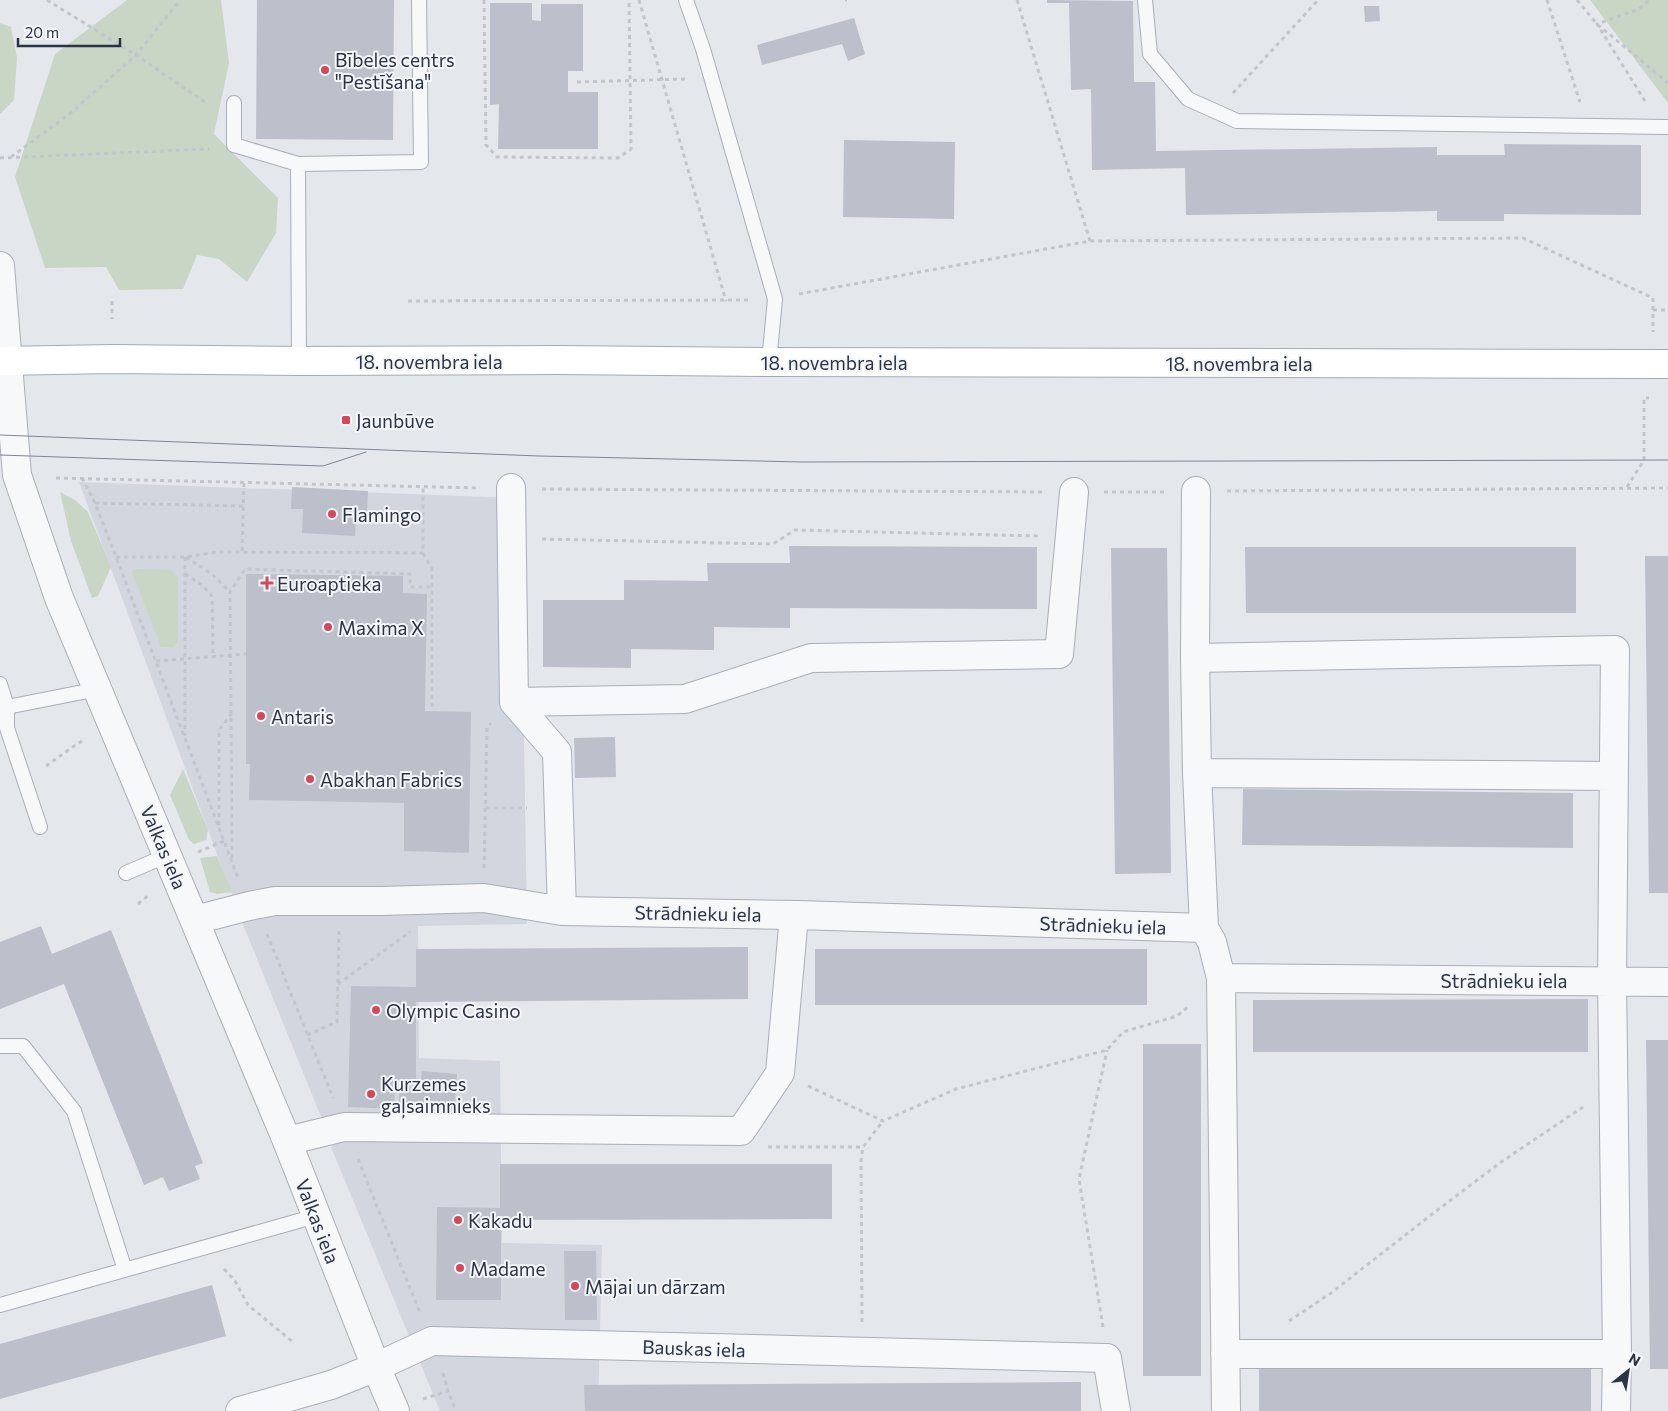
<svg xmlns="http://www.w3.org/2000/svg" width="1668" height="1411" font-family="Commissioner,sans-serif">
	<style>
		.built { fill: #d2d6de }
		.green { fill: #c9d6c5 }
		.building { fill: #bbc0ca }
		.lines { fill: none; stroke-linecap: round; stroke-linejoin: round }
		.service-casing { stroke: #a9aeb7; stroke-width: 16 }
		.minor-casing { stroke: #a9aeb7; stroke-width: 30 }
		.tertiary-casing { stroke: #a9aeb7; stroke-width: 30 }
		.primary-casing { stroke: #a3abb8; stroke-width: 30 }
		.path { stroke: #c2c5cb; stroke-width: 3; stroke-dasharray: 4 4; stroke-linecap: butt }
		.service { stroke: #f7f8fa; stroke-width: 14 }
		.minor { stroke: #f7f8fa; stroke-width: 28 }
		.tertiary { stroke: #f7f8fa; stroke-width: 28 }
		.primary { stroke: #fff; stroke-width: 28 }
		.tram { stroke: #7d8696; stroke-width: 1 }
		.poi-dot { fill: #d1495b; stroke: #f4f6f9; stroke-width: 2 }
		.labels { text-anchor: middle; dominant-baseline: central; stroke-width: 4; stroke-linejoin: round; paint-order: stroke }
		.poi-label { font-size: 19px; fill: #2b3445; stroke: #f4f6f9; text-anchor: start }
		.street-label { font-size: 19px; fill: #2b3445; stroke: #f4f6f9 }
	</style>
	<rect width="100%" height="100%" fill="#e4e7ec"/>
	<path class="built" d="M79,482L520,498L527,924L418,926L419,1058L500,1061L502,1243L602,1245L598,1411H440L331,1147L333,1146L244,927Z"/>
	<path class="green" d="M127,0H221L229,63L214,134L278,198L276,233L247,282L219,259L197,255L183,289L119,290L106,267L45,268L15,177L55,54Z
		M1590,0H1668V103L1594,5Z
		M0,23L11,27L17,58L14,100L0,114Z
		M60,492L75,500L88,512L111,567L98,596L92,598L71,541Z
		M134,569L171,570L178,577V642L173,647H161L132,572Z
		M183,769L208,830L206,840L194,844L189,840L170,795Z
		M217,856L232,892L217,894L210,892L200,858Z"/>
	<path class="building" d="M257,0H394L393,140L256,139Z
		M1047,0L1133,1L1134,82H1155L1156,151L1437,147V155H1505L1504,144L1641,145V215L1504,214V221H1437V211L1186,215L1185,168L1092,170L1091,89L1071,90L1069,3H1047Z
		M490,3H532V20L541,21V4H583V71H568V92H598V149H498L499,104L490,105Z
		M1364,6H1379L1380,21L1365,22Z
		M854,18L865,54L848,61L842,44L762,65L757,45Z
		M844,140L955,142L954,219L843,217Z
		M292,487L368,491L367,515L356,514L355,536L302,533L303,509H291Z
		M789,546L1037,547V609L790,608V628L714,627V650L631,649V668L543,667V600H624V580L708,581L707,563H790Z
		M1245,547H1576V613H1246Z
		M1111,548H1167L1171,873L1115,874Z
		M1645,556H1668V893H1649Z
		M246,574L403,576V593L427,594L425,711L471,712L469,853L404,851V803L249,800L250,764H246Z
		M615,737L616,777L575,778L574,738Z
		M1243,789L1573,793V848L1242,845Z
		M41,926L52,954L111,930L203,1163L195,1166L200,1179L169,1191L163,1177L144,1185L64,984L0,1009V942Z
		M748,947V999L416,1002V1083L395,1082L394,1109L348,1107L351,986L416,987V949Z
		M815,949H1147V1005H815Z
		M1588,999V1052H1253V1000Z
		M1646,1040H1668V1369H1650Z
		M1143,1044H1201V1376H1143Z
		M422,1071L457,1074L454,1111L398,1107L400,1087L420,1088Z
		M500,1164H832V1219L501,1220V1300H436L437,1207L500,1208Z
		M564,1251H596L597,1320H565Z
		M212,1285L226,1336L0,1399V1344Z
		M1591,1368V1411H1259V1369Z
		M1081,1382V1411H585L584,1385Z"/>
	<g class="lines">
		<g class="service-casing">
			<path id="service" d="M686,0L703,49L775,299L769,362
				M1145,0L1150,54L1188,99L1237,121L1668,127
				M234,103V145L298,164L299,361
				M298,164L421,162L419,0
				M0,684L7,707V728L40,827
				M7,707L98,689
				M126,873L168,855
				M0,1046H23L74,1111L125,1270
				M0,1305L316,1216"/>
		</g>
		<g class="minor-casing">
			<path id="minor" d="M511,488L514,702L557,752L562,911
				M1196,491L1195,658L1197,773L1204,928L1212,942L1221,978L1226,1411
				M1195,658L1615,650L1612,981L1617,1354L1616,1411
				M514,702L685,699L811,658L1059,654L1074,492
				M1197,773L1613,776
				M195,920L249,906L275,901H381L484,898L562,911L798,915L1204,928
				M1221,978L1668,982
				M287,1141L344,1127L741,1131L780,1073L793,927L798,915
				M1225,1354H1617
				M240,1411L331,1385L376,1367L432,1341L1107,1358L1116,1411"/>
		</g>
		<g class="tertiary-casing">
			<path id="tertiary" d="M0,266L17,475L59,598L287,1141L376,1367L395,1411"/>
		</g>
		<g class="primary-casing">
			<path id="primary" d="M0,361L113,359L299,361L558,360L769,362L1668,364"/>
		</g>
		<path class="path" d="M47,0L136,55L208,104
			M484,0L486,145L497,157L618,158L631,149L629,0
			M639,0L726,301
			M845,0H847
			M1017,0L1090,241
			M1547,0L1580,102
			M1577,0L1597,24L1668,83
			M577,82L686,79
			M1233,93L1318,0
			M1645,101L1597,24L1639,9L1649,0
			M11,157L72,112L136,55L180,0
			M0,158L209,149
			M799,294L1090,241L1523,238L1653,298V332
			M112,301V319
			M408,301L750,300
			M1653,310H1668
			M56,478L480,488
			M82,478L95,503L116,557L238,878
			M1627,487L1644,460V398H1649
			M542,489L1043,492
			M1227,491L1668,488
			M1104,492H1165
			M95,503L243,506
			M542,539L773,544L795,530L1039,536
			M242,551L244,483
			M423,553L432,569V708
			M116,557H185L218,552L423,553V487
			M185,557V736
			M186,557L213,575L230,592
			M185,574L202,585L212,596L213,656
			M156,661L246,654
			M46,766L74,746L84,740
			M486,808H527
			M219,825V730L232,713
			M198,852L224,841
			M232,858L230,592L245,569L410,574V587H432
			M484,868L487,727L491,723
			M138,904L149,895
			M267,934L333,1098
			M338,984L410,932
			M307,1035L337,1022L339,931
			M808,1086L883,1121L956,1089L1107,1050L1123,1032L1177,1016L1190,1005
			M768,1147H863
			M358,1159L420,1313
			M224,1269L235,1281L248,1305L293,1342
			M1289,1321L1331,1293L1431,1215L1501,1162L1583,1107
			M862,1322L861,1161L863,1147L883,1121
			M1103,1327L1079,1179L1107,1050
			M443,1373L448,1391L456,1411
			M423,1399L448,1391"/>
		<use href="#service" class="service"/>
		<use href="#minor" class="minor"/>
		<use href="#tertiary" class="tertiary"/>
		<use href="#primary" class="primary"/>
		<path class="tram" d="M0,435L539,456L802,462L1668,460
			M0,455L323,466L366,452"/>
	</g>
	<g class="poi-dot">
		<circle cx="325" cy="70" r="5"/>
		<rect x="341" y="415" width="10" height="10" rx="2.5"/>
		<circle cx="332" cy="514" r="5"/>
		<path d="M264.5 575.5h5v5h5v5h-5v5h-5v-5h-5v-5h5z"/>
		<circle cx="328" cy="627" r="5"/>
		<circle cx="261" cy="716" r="5"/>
		<circle cx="310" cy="779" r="5"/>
		<circle cx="376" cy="1010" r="5"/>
		<circle cx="371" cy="1094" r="5"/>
		<circle cx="458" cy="1220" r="5"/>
		<circle cx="460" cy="1268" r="5"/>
		<circle cx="575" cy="1286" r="5"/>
	</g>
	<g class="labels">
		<g class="poi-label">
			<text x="335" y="59">Bībeles centrs<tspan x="335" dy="22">"Pestīšana"</tspan></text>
			<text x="356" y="420">Jaunbūve</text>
			<text x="342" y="514">Flamingo</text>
			<text x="277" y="583">Euroaptieka</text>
			<text x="338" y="627">Maxima X</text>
			<text x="271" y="716">Antaris</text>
			<text x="320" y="779">Abakhan Fabrics</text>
			<text x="386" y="1010">Olympic Casino</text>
			<text x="381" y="1083">Kurzemes<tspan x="381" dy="22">gaļsaimnieks</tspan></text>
			<text x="468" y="1220">Kakadu</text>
			<text x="470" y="1268">Madame</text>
			<text x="585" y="1286">Mājai un dārzam</text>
		</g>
		<g class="street-label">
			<text x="429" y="361">18. novembra iela</text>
			<text x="834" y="362">18. novembra iela</text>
			<text x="1239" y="363">18. novembra iela</text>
			<text transform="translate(164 847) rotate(67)">Valkas iela</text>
			<text transform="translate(698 913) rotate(1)">Strādnieku iela</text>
			<text transform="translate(1103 925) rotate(2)">Strādnieku iela</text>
			<text x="1504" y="980">Strādnieku iela</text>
			<text transform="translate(318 1221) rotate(69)">Valkas iela</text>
			<text transform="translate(694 1348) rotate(2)">Bauskas iela</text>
		</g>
	</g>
	<g transform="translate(1628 1371) rotate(30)" stroke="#f4f6f9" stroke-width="4" paint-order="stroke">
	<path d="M0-4L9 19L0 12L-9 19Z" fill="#2b3445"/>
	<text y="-8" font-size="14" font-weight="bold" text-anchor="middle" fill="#2b3445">N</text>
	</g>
	<path d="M18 38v8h102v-8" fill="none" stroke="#2b3445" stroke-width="2.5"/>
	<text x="25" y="38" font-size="15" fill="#2b3445" stroke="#f4f6f9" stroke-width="4" paint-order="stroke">20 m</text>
</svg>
